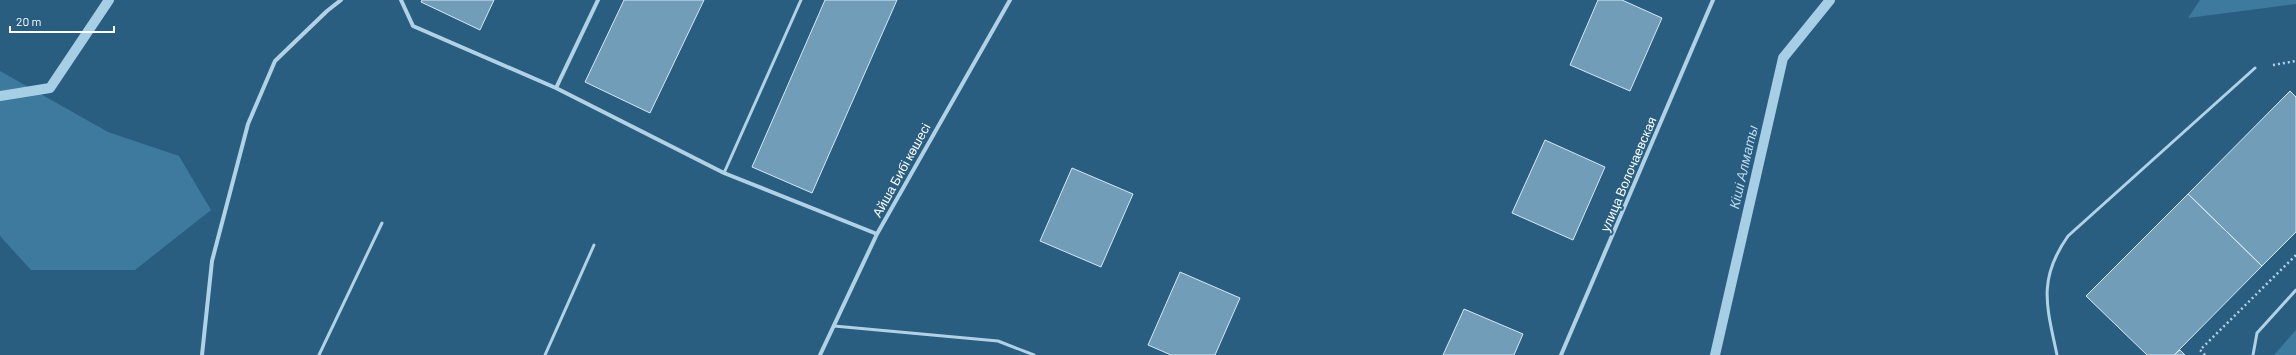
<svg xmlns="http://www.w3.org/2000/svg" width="2296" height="355" font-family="Barlow,sans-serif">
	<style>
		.green { fill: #3e799e }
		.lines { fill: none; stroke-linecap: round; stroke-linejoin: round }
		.stream { stroke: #a6cfe6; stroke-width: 10 }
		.building { fill: #719db8; stroke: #d4e8f5 }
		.path { stroke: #b1d2e6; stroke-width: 2.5; stroke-dasharray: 2 3; stroke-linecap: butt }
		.service { stroke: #b1d2e6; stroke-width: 3 }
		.minor { stroke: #b1d2e6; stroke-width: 4 }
		.labels { text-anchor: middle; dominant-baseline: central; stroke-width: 4; stroke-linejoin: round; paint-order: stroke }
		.street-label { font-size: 13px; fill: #fff; stroke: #295e81 }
		.water-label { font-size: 14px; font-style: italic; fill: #bcdbed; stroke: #295e81 }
	</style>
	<rect width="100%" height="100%" fill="#295e81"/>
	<path class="green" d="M2200,0H2296V4L2188,18Z
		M0,71L108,132L179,156L211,210L135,270H31L0,236Z
		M2296,330V355H2274Z"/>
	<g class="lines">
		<path class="stream" d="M0,96L50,88L109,0
			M1715,355L1783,58L1830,0"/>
	</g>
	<path class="building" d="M422,0H494L480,30L421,2Z
		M624,0H704L650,113L585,82Z
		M825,0H897L812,193L752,167Z
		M1598,0H1622L1662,18L1630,91L1570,65Z
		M2290,91L2296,97V232L2262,266L2188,194Z
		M1545,140L1605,167L1573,240L1512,213Z
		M1072,168L1133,194L1101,267L1040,241Z
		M2188,194L2262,266L2174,355H2147L2086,296Z
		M1180,272L1240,298L1215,355H1171L1148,345Z
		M1464,309L1523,334L1514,355H1443Z
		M2180,350L2185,355H2174Z"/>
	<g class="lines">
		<path class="path" d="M2273,65L2296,61
			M2205,355L2200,350L2296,255"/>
		<path class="service" d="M724,173L801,0
			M834,326L998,341L1034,355
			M319,355L382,223
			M545,355L594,245
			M2057,355C2047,307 2037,280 2068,236L2255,68
			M2253,355L2257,333L2296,290"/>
		<path class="minor" d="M401,0L413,26L556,88L724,173L877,234
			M556,88L598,0
			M202,355L212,261L248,124L275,61L327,11L341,0
			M820,355L877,234L1010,0
			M1561,355L1713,0"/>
	</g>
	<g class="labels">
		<g class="street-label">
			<text transform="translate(901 170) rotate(-61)">Айша Бибі көшесі</text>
			<text transform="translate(1628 174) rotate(-67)">улица Волочаевская</text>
		</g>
		<g class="water-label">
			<text transform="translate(1743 167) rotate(-77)">Кіші Алматы</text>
		</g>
	</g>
	<path d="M10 26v6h104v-6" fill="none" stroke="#ffffff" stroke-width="2"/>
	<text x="16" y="26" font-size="12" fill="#ffffff" stroke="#295e81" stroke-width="3" paint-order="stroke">20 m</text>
</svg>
